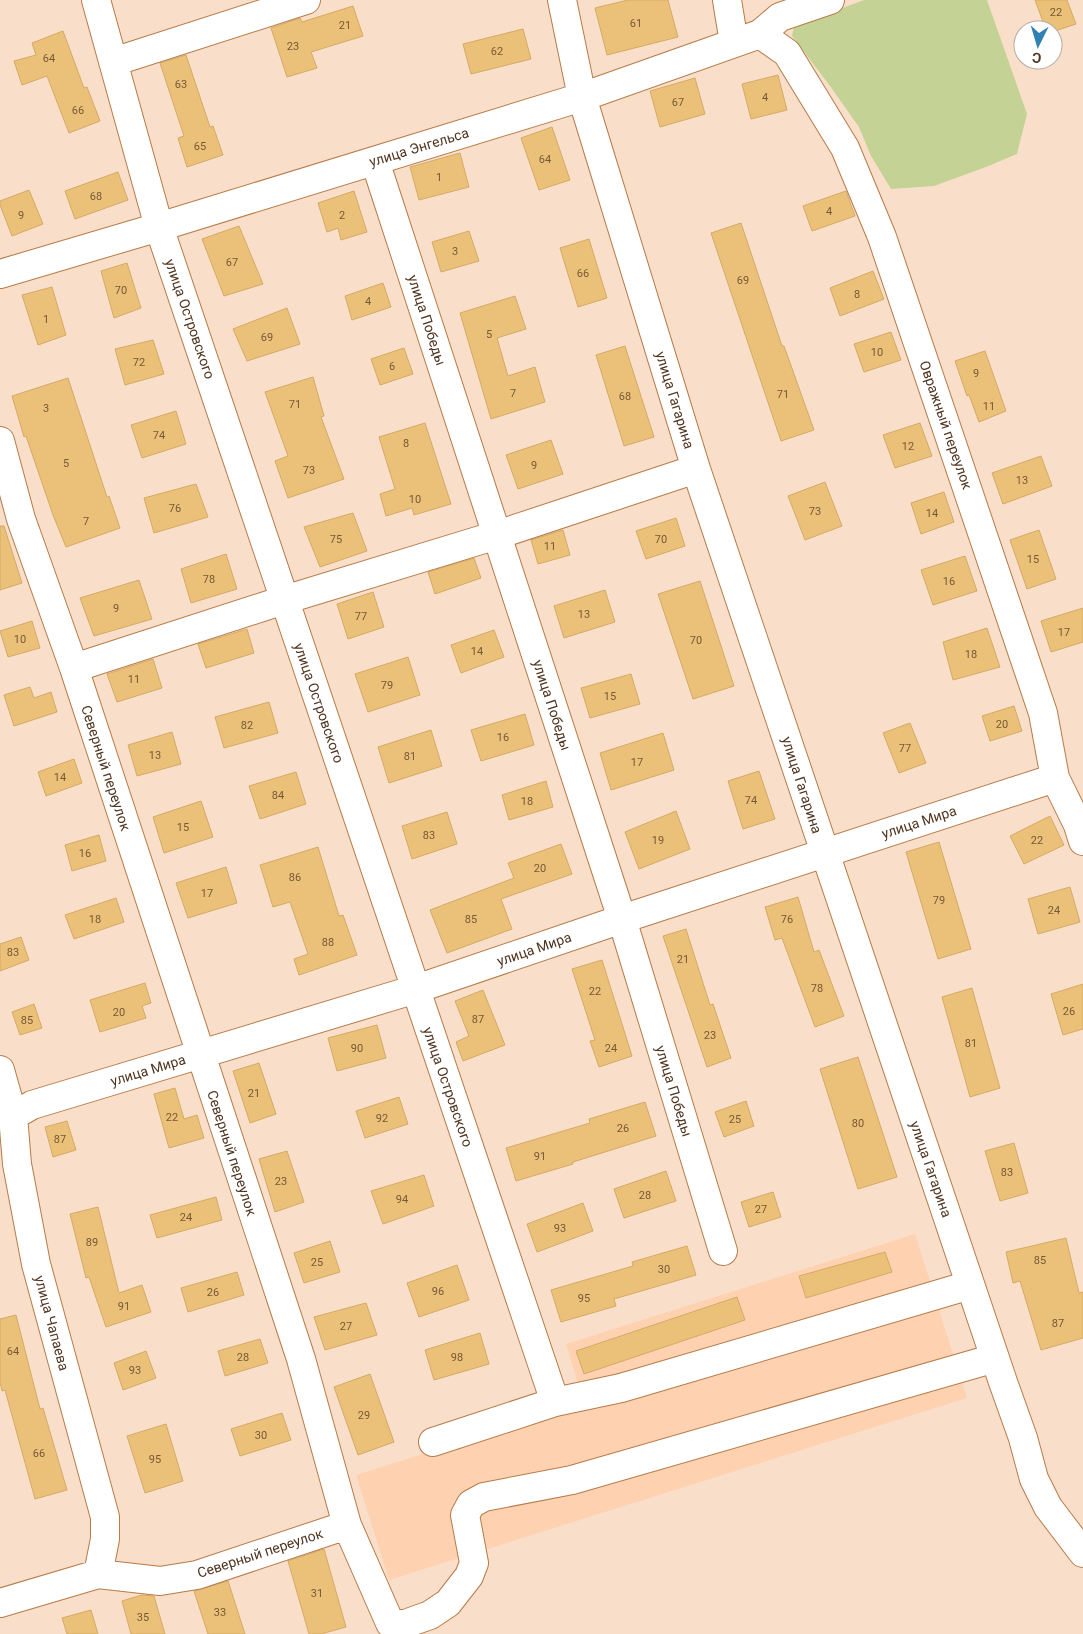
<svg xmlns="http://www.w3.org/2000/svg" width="1083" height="1634" font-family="Roboto,sans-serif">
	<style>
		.built { fill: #fed2b1 }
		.green { fill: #c4d395 }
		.building { fill: #ebc17a; stroke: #d4aa64 }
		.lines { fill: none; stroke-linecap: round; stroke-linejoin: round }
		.minor-casing { stroke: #b77b48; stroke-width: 30 }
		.minor { stroke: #fff; stroke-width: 28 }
		.labels { text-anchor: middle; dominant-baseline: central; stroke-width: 5; stroke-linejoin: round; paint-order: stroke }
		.number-label { font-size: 11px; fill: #775836 }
		.street-label { font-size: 14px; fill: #503520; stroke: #fff }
	</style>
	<rect width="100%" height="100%" fill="#f9dec9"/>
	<path class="built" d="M915,1234L967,1398L389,1580L356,1475L584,1403L566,1344Z"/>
	<path class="green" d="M864,0H987L1027,114L1017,154L986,167L934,186L891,189L871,156L859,127L830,86L792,36L794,26Z"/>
	<path class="building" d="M628,0H668L678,37L607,55L595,8Z
		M1035,0H1067L1076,24L1058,30H1046Z
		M353,6L363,36L311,52L317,68L287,77L271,28L300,18L302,22Z
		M523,29L531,59L471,74L463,44Z
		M63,31L84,88L87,87L100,121L69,133L47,76L22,85L14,61L36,55L32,43Z
		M186,55L210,127L213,126L223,155L187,167L178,138L184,136L160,63Z
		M778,75L787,110L751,119L742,84Z
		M695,78L705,114L660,127L650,91Z
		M552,127L570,180L539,190L521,138Z
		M460,153L469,187L419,200L410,167Z
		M118,172L128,200L75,219L65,191Z
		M29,190L43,224L12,236L0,205V201Z
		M354,191L367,232L341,240L338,228L327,232L318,203Z
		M846,191L855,216L812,231L803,206Z
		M741,223L782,346H784L814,430L781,441L711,233Z
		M239,226L263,284L224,296L202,239Z
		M469,231L479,261L441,272L432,242Z
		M589,239L607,298L578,307L560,248Z
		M127,263L141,308L114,318L101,271Z
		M873,271L884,299L840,316L830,288Z
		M383,283L391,307L352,320L345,296Z
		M52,287L66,335L38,345L22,295Z
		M515,296L526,329L497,338L508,376L535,367L545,402L491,419L460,313Z
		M287,308L300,344L247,361L233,329Z
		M891,332L901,360L864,372L854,344Z
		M153,340L164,374L125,385L115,349Z
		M625,346L654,437L624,446L596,355Z
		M404,348L413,374L380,385L371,359Z
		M985,351L1006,411L979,422L969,395L967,396L955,361Z
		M313,377L324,416L321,417L344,479L288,498L275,461L288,456L265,392Z
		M68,378L107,497L109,496L120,528L66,547L53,515L26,436L24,437L12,396Z
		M176,411L186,444L142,458L131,425Z
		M425,423L451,504L414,515L412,508L386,516L380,494L395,489L379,437Z
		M920,423L932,456L895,468L883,435Z
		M551,440L563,474L518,489L506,455Z
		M1041,456L1052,486L1003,504L992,473Z
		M825,482L842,526L805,540L788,496Z
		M196,484L208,517L154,533L144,498Z
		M944,492L954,522L921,534L911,503Z
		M353,513L367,551L320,567L304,527Z
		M676,518L685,546L646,559L636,531Z
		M0,526H4L22,583L0,590Z
		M563,530L570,555L538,564L531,540Z
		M1039,530L1056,579L1027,589L1010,540Z
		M226,554L237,589L191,603L181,569Z
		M965,556L977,591L933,605L921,570Z
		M474,558L481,578L435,594L428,572Z
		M139,580L152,619L94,636L80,598Z
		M700,581L734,686L693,699L658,594Z
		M605,590L615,622L564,638L554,606Z
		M373,592L384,627L348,639L337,604Z
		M1083,608V642L1051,652L1041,621Z
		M32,621L40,648L8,657L0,631Z
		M987,628L1000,667L953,680L943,642Z
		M247,629L254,653L206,668L198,644Z
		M494,630L504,657L461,673L451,645Z
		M408,657L420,695L368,712L355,674Z
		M153,659L162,688L117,702L107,674Z
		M631,674L640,704L590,718L581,688Z
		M30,687L34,698L51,692L57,712L14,726L4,695Z
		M269,702L278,733L224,748L215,717Z
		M1014,706L1022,731L990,741L982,716Z
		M525,714L534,745L481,761L471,730Z
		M910,723L926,763L899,773L883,733Z
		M431,730L442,766L389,783L378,747Z
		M172,732L181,764L137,776L128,745Z
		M663,733L674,770L611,790L600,753Z
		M74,759L82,783L46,796L38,772Z
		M759,771L775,819L743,829L728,781Z
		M296,772L306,804L260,819L249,786Z
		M546,781L553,807L509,820L502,795Z
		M201,801L213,837L164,853L153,817Z
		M676,811L690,849L639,869L625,832Z
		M447,812L457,844L412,859L402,826Z
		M1050,816L1064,845L1024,864L1010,836Z
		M99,835L106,861L72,871L65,845Z
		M939,842L971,949L938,959L906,852Z
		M561,844L572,874L501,899L512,929L447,953L430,910L514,878L508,863Z
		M318,847L339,916L343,915L357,955L299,975L294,959L308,954L290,902L273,907L260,865Z
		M226,867L237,903L188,918L176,883Z
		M1070,887L1080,922L1038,934L1028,899Z
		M798,897L814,952L819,950L844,1016L815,1027L782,938L775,940L765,907Z
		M116,898L124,922L74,939L65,915Z
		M686,929L710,1005L713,1004L731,1058L707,1067L663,936Z
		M21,937L29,960L0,971V944Z
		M602,960L632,1056L599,1067L590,1041L595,1040L572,969Z
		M145,983L151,1003L142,1006L146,1018L100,1032L90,1000Z
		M1083,984V1029L1063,1035L1051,994Z
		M972,988L1000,1088L970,1097L942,997Z
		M483,990L505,1045L463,1061L456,1042L469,1036L455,1001Z
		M34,1004L42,1028L20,1035L12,1012Z
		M377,1025L386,1058L337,1071L328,1038Z
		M858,1057L897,1177L858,1189L820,1069Z
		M259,1063L276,1114L250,1123L233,1071Z
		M175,1088L184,1119L197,1115L204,1138L169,1148L154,1094Z
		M399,1097L408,1124L365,1138L356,1111Z
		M746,1101L754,1126L724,1137L715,1112Z
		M645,1102L656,1136L573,1162V1164L516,1181L506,1148L590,1123L589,1119Z
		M67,1121L76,1150L53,1157L45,1127Z
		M1014,1143L1028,1193L1000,1201L985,1151Z
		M287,1151L304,1202L275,1212L259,1159Z
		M666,1171L676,1201L624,1218L614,1189Z
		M424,1175L434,1206L383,1224L371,1191Z
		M773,1192L781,1217L749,1227L741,1202Z
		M216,1197L222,1220L157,1238L150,1215Z
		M583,1203L593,1231L537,1252L527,1224Z
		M98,1207L119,1293L142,1285L151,1312L106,1327L89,1277L86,1278L70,1214Z
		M1066,1238L1079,1293L1083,1292V1338L1041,1350L1020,1281L1013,1283L1006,1252Z
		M330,1241L340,1272L304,1283L294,1253Z
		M687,1246L696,1275L614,1299L616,1306L561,1322L551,1290L633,1266L632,1262Z
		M885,1252L892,1272L806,1298L799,1276Z
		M457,1265L469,1300L419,1317L407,1283Z
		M237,1272L244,1295L188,1312L181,1288Z
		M737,1297L745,1320L584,1374L576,1351Z
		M366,1303L377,1335L325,1350L314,1317Z
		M16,1315L40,1409L43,1408L67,1490L35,1499L5,1390L2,1391L0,1382V1319Z
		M480,1333L489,1364L434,1380L425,1350Z
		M260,1339L268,1363L225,1376L218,1351Z
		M146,1351L156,1378L123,1390L114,1363Z
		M370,1374L394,1442L358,1455L334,1387Z
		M282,1413L291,1440L240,1456L231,1429Z
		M166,1424L183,1481L145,1493L127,1436Z
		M324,1549L346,1627L321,1634H309L288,1561Z
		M228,1581L245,1634H208L194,1591Z
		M142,1595L154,1596L165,1634H131L122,1601Z
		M91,1610L98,1634H67L62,1618Z"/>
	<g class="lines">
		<g class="minor-casing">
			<path id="minor" d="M96,0L159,227L555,1402
				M562,0L582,97L696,469L1003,1382L1023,1438L1034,1479L1048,1507L1083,1553
				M727,0L734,43
				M760,34L787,53L845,148L882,237L1043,713L1055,778L1078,825L1083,841
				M113,62L306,0
				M375,161L622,919L723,1251
				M0,274L159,227L582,97L760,34L780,17L830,0
				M0,441L21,519L74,668L301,1359L347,1525L197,1575L160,1581L98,1574L0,1603
				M74,668L284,600L497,535L696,469
				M0,1070L13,1116L17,1164L36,1264L105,1517V1539L98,1574
				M13,1116L32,1105L416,989L622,919L1055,778
				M433,1442L555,1402L621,1388L970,1285
				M347,1525L390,1623L405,1624L430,1615L448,1603L469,1576L474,1563L465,1515L471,1504L484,1497L572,1480L995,1358"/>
		</g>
		<use href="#minor" class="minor"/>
	</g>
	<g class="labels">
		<g class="number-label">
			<text x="1056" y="12">22</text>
			<text x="636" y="23">61</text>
			<text x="345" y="25">21</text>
			<text x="293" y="46">23</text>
			<text x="497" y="51">62</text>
			<text x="49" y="58">64</text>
			<text x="181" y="84">63</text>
			<text x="765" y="97">4</text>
			<text x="678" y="102">67</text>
			<text x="78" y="110">66</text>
			<text x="200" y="146">65</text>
			<text x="545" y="159">64</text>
			<text x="439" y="177">1</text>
			<text x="96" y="196">68</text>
			<text x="829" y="211">4</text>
			<text x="21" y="215">9</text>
			<text x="342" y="215">2</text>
			<text x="455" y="251">3</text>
			<text x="232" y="262">67</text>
			<text x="583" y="273">66</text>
			<text x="743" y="280">69</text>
			<text x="121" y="290">70</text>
			<text x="857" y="294">8</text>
			<text x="368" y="301">4</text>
			<text x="46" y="319">1</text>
			<text x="489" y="334">5</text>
			<text x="267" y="337">69</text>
			<text x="877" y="352">10</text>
			<text x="139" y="362">72</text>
			<text x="392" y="366">6</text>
			<text x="976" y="373">9</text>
			<text x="513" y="393">7</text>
			<text x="783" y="394">71</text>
			<text x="625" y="396">68</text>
			<text x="295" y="404">71</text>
			<text x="989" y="406">11</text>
			<text x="46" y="408">3</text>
			<text x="159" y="435">74</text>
			<text x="406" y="443">8</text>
			<text x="908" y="446">12</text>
			<text x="66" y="463">5</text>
			<text x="534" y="465">9</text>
			<text x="309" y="470">73</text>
			<text x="1022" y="480">13</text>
			<text x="415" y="499">10</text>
			<text x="175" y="508">76</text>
			<text x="815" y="511">73</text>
			<text x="932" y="513">14</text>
			<text x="86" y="521">7</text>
			<text x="336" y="539">75</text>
			<text x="661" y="539">70</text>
			<text x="550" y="546">11</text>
			<text x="1033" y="559">15</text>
			<text x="209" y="579">78</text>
			<text x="949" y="581">16</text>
			<text x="116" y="608">9</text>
			<text x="584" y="614">13</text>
			<text x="361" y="616">77</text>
			<text x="1064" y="632">17</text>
			<text x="20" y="639">10</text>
			<text x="696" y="640">70</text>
			<text x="477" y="651">14</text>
			<text x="971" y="654">18</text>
			<text x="134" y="679">11</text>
			<text x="387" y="685">79</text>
			<text x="610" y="696">15</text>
			<text x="1002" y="724">20</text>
			<text x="247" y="725">82</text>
			<text x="503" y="737">16</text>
			<text x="905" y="748">77</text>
			<text x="155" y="755">13</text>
			<text x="410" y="756">81</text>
			<text x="637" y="762">17</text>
			<text x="60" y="777">14</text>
			<text x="278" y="795">84</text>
			<text x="751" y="800">74</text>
			<text x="527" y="801">18</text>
			<text x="183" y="827">15</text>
			<text x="429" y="835">83</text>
			<text x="658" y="840">19</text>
			<text x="1037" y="840">22</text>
			<text x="85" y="853">16</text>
			<text x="540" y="868">20</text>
			<text x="295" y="877">86</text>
			<text x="207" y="893">17</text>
			<text x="939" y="900">79</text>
			<text x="1054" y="910">24</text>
			<text x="95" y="919">18</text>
			<text x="471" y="919">85</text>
			<text x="787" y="919">76</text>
			<text x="328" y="942">88</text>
			<text x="13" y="952">83</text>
			<text x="683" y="959">21</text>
			<text x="817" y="988">78</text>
			<text x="595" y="991">22</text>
			<text x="1069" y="1011">26</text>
			<text x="119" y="1012">20</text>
			<text x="478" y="1019">87</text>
			<text x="27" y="1020">85</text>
			<text x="710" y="1035">23</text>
			<text x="971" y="1043">81</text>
			<text x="357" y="1048">90</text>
			<text x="611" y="1048">24</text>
			<text x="254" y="1093">21</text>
			<text x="172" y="1117">22</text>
			<text x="382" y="1118">92</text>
			<text x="735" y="1119">25</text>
			<text x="858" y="1123">80</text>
			<text x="623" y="1128">26</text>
			<text x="60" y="1139">87</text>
			<text x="540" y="1156">91</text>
			<text x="1007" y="1172">83</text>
			<text x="281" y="1181">23</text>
			<text x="645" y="1195">28</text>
			<text x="402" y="1199">94</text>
			<text x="761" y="1209">27</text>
			<text x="186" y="1217">24</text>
			<text x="560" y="1228">93</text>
			<text x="92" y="1242">89</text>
			<text x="1040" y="1260">85</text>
			<text x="317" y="1262">25</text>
			<text x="664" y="1269">30</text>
			<text x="438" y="1291">96</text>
			<text x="213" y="1292">26</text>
			<text x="584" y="1298">95</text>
			<text x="124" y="1306">91</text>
			<text x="1058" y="1323">87</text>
			<text x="346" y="1326">27</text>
			<text x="13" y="1351">64</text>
			<text x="243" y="1357">28</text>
			<text x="457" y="1357">98</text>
			<text x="135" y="1370">93</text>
			<text x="364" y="1415">29</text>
			<text x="261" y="1435">30</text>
			<text x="39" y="1453">66</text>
			<text x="155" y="1459">95</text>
			<text x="317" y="1593">31</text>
			<text x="220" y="1612">33</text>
			<text x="143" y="1617">35</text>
		</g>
		<g class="street-label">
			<text transform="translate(419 147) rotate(-17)">улица Энгельса</text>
			<text transform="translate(190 319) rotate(71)">улица Островского</text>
			<text transform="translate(427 320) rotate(72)">улица Победы</text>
			<text transform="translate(675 400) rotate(73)">улица Гагарина</text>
			<text transform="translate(946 425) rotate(71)">Овражный переулок</text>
			<text transform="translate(319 703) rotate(71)">улица Островского</text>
			<text transform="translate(552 705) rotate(72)">улица Победы</text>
			<text transform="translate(106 768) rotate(72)">Северный переулок</text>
			<text transform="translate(802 785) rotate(72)">улица Гагарина</text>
			<text transform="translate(919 822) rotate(-18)">улица Мира</text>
			<text transform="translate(534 949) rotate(-19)">улица Мира</text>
			<text transform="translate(148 1070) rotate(-17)">улица Мира</text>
			<text transform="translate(448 1087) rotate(71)">улица Островского</text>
			<text transform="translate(674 1091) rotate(73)">улица Победы</text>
			<text transform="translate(232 1153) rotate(72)">Северный переулок</text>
			<text transform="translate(931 1169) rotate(71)">улица Гагарина</text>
			<text transform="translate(52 1323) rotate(75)">улица Чапаева</text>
			<text transform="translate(260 1553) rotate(-18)">Северный переулок</text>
		</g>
	</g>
	<g transform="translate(1038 45) rotate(185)"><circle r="24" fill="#ffffff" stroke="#b9aea6"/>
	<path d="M0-4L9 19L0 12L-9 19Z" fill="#3182b3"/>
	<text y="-8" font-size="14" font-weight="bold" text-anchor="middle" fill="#503520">С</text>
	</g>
</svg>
